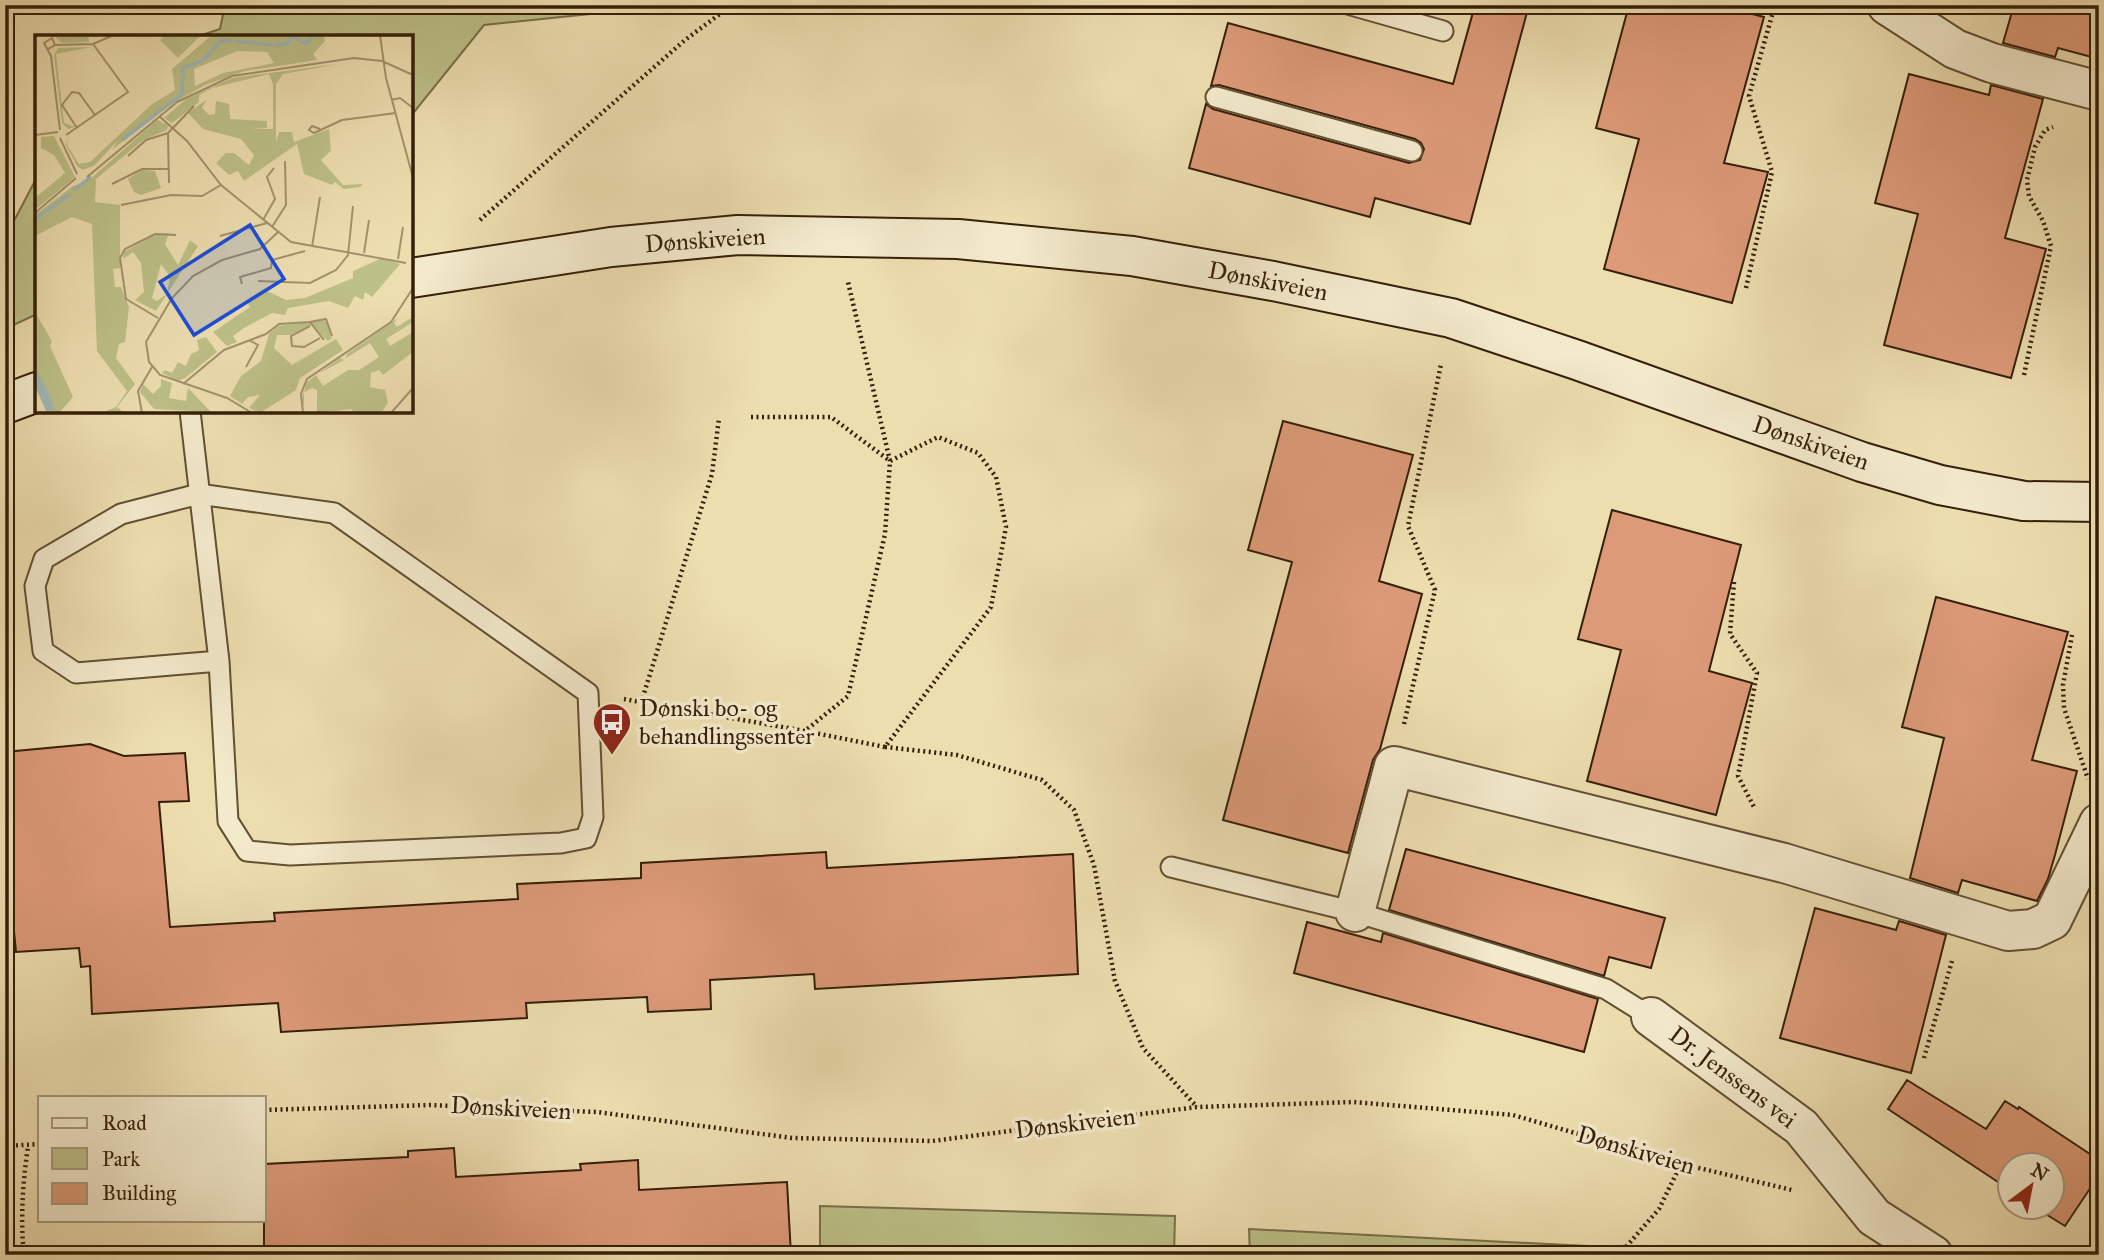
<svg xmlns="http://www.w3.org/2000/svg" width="2104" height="1260" font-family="'IM FELL Great Primer',serif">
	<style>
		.green { fill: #bdc088; stroke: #797048; stroke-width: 2 }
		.building { fill: #dd9a78; stroke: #351f08; stroke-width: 2 }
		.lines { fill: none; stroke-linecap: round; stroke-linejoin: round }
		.lane-casing { stroke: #634f32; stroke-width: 23 }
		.street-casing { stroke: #634f32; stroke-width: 42 }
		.secondary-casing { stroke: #351f08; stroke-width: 42 }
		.path { stroke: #351f08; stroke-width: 4.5; stroke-dasharray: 2 3.5; stroke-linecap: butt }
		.lane { stroke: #f3eacc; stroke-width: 19 }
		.street { stroke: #f3eacc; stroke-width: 38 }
		.secondary { stroke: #f3eacc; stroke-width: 38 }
		.labels { text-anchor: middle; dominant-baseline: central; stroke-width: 7; stroke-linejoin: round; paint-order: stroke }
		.street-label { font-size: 24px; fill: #351f08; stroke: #f3eacc }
		.poi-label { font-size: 24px; fill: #351f08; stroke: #f3eacc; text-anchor: start }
		.inset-river { fill: none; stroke: #9eb9b6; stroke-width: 3.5 }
		.inset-road { fill: none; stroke: #a3926d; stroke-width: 2 }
		.view { fill: #1d4ed8; fill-opacity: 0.15; stroke: #1d4ed8; stroke-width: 3.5 }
		.inset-edge { fill: none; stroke: #351f08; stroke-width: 3.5 }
	</style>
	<rect width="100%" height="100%" fill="#eddeb0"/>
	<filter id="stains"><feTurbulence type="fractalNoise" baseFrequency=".00286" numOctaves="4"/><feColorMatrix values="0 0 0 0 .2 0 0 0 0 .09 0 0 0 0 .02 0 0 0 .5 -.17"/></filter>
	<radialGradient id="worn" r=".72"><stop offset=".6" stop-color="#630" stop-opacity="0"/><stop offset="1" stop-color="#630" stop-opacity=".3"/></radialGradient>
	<path class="green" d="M225,5H645L639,9L484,25L411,116V37H196L220,29Z
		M37,177V314L5,329V238Z
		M820,1206L1175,1216L1174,1255H820Z
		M1249,1229L1668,1250L1669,1255H1250Z"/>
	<path class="building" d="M1475,5H1529L1470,224L1375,198L1370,217L1189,168L1206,104L1213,109L1409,163L1420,160L1424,149L1421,143L1415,139L1219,85L1211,86L1228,23L1453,84Z
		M1629,5H1717L1764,17L1724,163L1768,172L1732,303L1604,269L1639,139L1596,128Z
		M2014,5H2099V59L2058,48L2055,57L2003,43Z
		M1909,74L1989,95L1991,85L2043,99L2005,238L2046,249L2011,378L1884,345L1918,214L1875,203Z
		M1283,421L1413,455L1379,581L1422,594L1380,749L1373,760L1348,853L1223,820L1292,562L1248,550Z
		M1612,510L1741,545L1709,671L1752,683L1716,815L1587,781L1621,650L1578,639Z
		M1936,597L2068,632L2032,760L2077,771L2055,855L2048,879L2037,901L1962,880L1958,893L1910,878L1944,738L1902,727Z
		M90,744L124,756L185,753L189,801L159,802L170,927L275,921L274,913L518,899L517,884L641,878V863L826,852L827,868L1073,854L1078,974L815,989L814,974L710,980L711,1009L648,1012L647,997L526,1003L527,1018L281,1032L278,1003L92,1014L90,966L81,967L79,948L16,952L5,837V752Z
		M1406,849L1665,918L1651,968L1609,957L1604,976L1389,910Z
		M1815,908L1896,930L1899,921L1946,935L1911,1073L1780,1038Z
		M1307,922L1381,942L1383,933L1598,999L1584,1052L1294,973Z
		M1907,1080L1986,1129L2005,1101L2018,1109L2019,1107L2099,1160V1175L2065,1226L2036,1208H2052V1166H2010V1190L1888,1109Z
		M454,1148L456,1177L581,1170L580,1164L638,1160L639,1190L787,1182L791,1255H264V1164L408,1157V1151Z"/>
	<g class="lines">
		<g class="lane-casing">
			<path id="lane" d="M1351,5L1443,31
				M1216,97L1412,151
				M190,411L219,661L228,821L247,851L290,855L561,843L586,838L593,817L588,693L334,513L199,494L121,514L44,559L35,586L43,651L76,673L219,661
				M1171,867L1355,912L1606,989L1651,1017"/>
		</g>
		<g class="street-casing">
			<path id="street" d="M1887,5L1955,49L1992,63L2099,91
				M1355,912L1394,766L1784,863L2008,931L2033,929L2052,920L2099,823
				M1651,1017L1801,1127L1874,1217L1933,1255"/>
		</g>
		<g class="secondary-casing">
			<path id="secondary" d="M411,278L611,247L738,235L958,239L1132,256L1273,281L1451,318L1577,360L1862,462L1940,485L2024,501L2099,502
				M5,404L37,392"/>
		</g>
		<path class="path" d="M480,220L685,40L732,5
			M1746,288L1772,172L1749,96L1775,5
			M2024,375L2051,246L2043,221L2029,196L2027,180L2035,147L2045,130L2053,127
			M751,417H831L890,461L938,437L978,453L996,477L1006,527L991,607L885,747L805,731
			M1734,582L1730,634L1757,673L1738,776L1754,807
			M2072,635L2063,685L2064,708L2088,779
			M624,699L805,731L848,696L885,534L890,461L848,282
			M641,703L712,474L719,418
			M1404,724L1435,590L1408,526L1441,364
			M885,747L957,755L1042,780L1074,810L1094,865L1115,981L1143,1048L1197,1107
			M1924,1058L1952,961
			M264,1110L430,1105L597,1112L792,1138L932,1141L1197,1107L1353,1102L1513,1115L1682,1164L1792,1190
			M5,1146L40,1144
			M24,1255C20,1218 23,1182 28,1146
			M1619,1255L1659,1209L1681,1164"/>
		<use href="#lane" class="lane"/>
		<use href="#street" class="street"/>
		<use href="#secondary" class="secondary"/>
	</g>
	<defs>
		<g id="bus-pin" transform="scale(2.0125)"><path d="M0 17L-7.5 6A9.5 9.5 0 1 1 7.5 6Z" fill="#8f2418" stroke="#f3eacc"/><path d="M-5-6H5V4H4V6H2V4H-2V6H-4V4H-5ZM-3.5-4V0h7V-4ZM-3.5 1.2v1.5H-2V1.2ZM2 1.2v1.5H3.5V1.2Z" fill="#fff"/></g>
	</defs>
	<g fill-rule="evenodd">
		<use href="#bus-pin" x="612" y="722"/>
	</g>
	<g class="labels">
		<g class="street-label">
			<text transform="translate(705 240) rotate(-4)">Dønskiveien</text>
			<text transform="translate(1268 281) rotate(11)">Dønskiveien</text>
			<text transform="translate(1811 443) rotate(19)">Dønskiveien</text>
			<text transform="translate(1733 1077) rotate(37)">Dr. Jenssens vei</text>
			<text transform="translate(511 1108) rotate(3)">Dønskiveien</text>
			<text transform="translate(1075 1123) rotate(-7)">Dønskiveien</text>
			<text transform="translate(1636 1150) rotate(16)">Dønskiveien</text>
		</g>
		<g class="poi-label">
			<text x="639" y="708">Dønski bo- og<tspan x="639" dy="28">behandlingssenter</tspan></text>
		</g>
	</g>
	<g transform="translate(35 35)">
		<rect width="378" height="378" fill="#eddeb0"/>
		<path d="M18,0H53L54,7L27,8ZM130,0H166L143,23L125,5ZM177,0H289L290,6L278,19L282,25L210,36L170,50L127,75L78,114L82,106L60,130L48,135L42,131L31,110L33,101L32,110L44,129L55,127L116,70L140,55L137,34ZM202,16L232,17L239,28L188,38L160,51L159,34ZM56,12L21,19L29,88L40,92L33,94L27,88L19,20L23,13ZM304,29L248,39L241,49V107L244,97H257L259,107L294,94L296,116L286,125L308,150L328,149L325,152L309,154L300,147L297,150L269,139L262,109L209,146L203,136L194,140L181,128L191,118H199L214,130L219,120L206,104L168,94L153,78L171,65L167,73L174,80L180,79L181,66L194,69L195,84L232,86V93L215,94H238V49L234,39L177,53L164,60V67L137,88L129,83L151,64L197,43ZM122,85L133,90L132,95L108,105L61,144L60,167L85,170V233L78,234L80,252H86L94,272L90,307L84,309L81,323L100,349L82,372L90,378H66L81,372L92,356L62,316L57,189L37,182L0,201V180L38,151L51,148ZM19,101L40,142L0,175V163L30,138L19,120L6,113V102ZM107,135L120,136L126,153L106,160L99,157L93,144ZM134,198L130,209L143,230L155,205L163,211L121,276L100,265L109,257L106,228L98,217L88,224L89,217L121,199ZM126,229L135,242L132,259L122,266L117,263ZM347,223L365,229L337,262L330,257L328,265L320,261L313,273L294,266L253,273L250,280L237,278L209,293L198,301L202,307L192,311L178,297L215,272L211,266L230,255L251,265L270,263L318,243V236ZM0,277L17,306L15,311L38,362L24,378H19L0,332ZM378,282V287L351,304L355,311L378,297V317L348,340L344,335L336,338L335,352L350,355L353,368L346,378H318L317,374L282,378V355L277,353L269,357V373L267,363L272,347L305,323L309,325L281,340L288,351L313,335H324L344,322L335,308L311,323L312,319L363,283L359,288L362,292ZM291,285L297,303L293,306L276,290L255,300H242L239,313L257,330L301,304L308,315L265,343L261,355L225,378L214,373L225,360L213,362L207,369L195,361L206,341L226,326L234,299L243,291ZM171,302L182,317L150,343L143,346L127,338L130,335L137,338L143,327L151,331L156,319L164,315L162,305ZM126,344L137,348L134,363L151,366L153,353L176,377L119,374L105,357L108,349L118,359L126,351Z" fill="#bdc088" fill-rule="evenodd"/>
		<path d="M0,332L17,365L19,378H12L0,351Z" fill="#9eb9b6"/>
		<path class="inset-river" d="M200,6L238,10M240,10L252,9L257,1L271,9L278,0M87,105L147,59L148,33L167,26L186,6L198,5M39,155L56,142M0,184L35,159"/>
		<path class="inset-road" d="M345,0L351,43L378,143M20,10L58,9L79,0M13,14L20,10L17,3L9,8L16,21L25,95M356,65L365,63L378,73M124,81L152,106L186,150L256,207L371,228M42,93L27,70L37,57L44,58L60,80M285,94L277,91L274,95L279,98L307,85L361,78M133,98L134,148M0,100L23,97M31,100L93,57L58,9M25,103L42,139M93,121L111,105L133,98L159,71M52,142L142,67L197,41L319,23L347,26L378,40M77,149L107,134H134M86,170L136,160L167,161L186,150M0,178L41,143M228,185L240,164L232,142L239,133M237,192L251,170L250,126M185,201L232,188M277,212L285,162M329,218L334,185M363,224L368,192M223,246L275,248L301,235L313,220L318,171M207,249L205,242L236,233L237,225L270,216M123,283L91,264L85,223L90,214L120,199L141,200M275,291L256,301L257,311L269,312L285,303M289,305L275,287L291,284L297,301M211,332L223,310L214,305M148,349L189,315L231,299L244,289L275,287M107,378L103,356L117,332M217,378L192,363L125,340L114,327L111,307L137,263L158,241L187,225L225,214L243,197M268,378L266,359L272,344L356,287L378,253M356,378L378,353"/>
		<path class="view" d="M215,190L249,244L159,300L125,247Z"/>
		<rect width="378" height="378" class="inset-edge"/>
	</g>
	<rect width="2104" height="1260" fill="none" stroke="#eddeb0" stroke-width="28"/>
	<rect x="7" y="7" width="2090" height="1246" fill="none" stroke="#351f08" stroke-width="3.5"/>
	<rect x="14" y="14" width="2076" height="1232" fill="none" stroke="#351f08" stroke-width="2"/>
	<rect x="38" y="1096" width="228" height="126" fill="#f3eacc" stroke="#a7997e" stroke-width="2"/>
	<rect x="52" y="1118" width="35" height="10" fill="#f3eacc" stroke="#a7997e" stroke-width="2"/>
	<text x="102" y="1130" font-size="21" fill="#351f08">Road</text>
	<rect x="52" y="1148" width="35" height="21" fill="#bdc088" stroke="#a7997e" stroke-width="2"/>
	<text x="102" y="1166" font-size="21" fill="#351f08">Park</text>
	<rect x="52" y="1183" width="35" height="21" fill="#dd9a78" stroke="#a7997e" stroke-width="2"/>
	<text x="102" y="1200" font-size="21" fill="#351f08">Building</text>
	<g transform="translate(2031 1186) rotate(32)"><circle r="33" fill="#f3eacc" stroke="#a7997e" stroke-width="2"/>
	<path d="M0-5L12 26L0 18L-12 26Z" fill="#8f2418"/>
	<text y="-10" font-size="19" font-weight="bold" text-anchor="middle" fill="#351f08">N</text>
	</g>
	<rect width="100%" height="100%" filter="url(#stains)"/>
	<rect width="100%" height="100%" fill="url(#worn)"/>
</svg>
